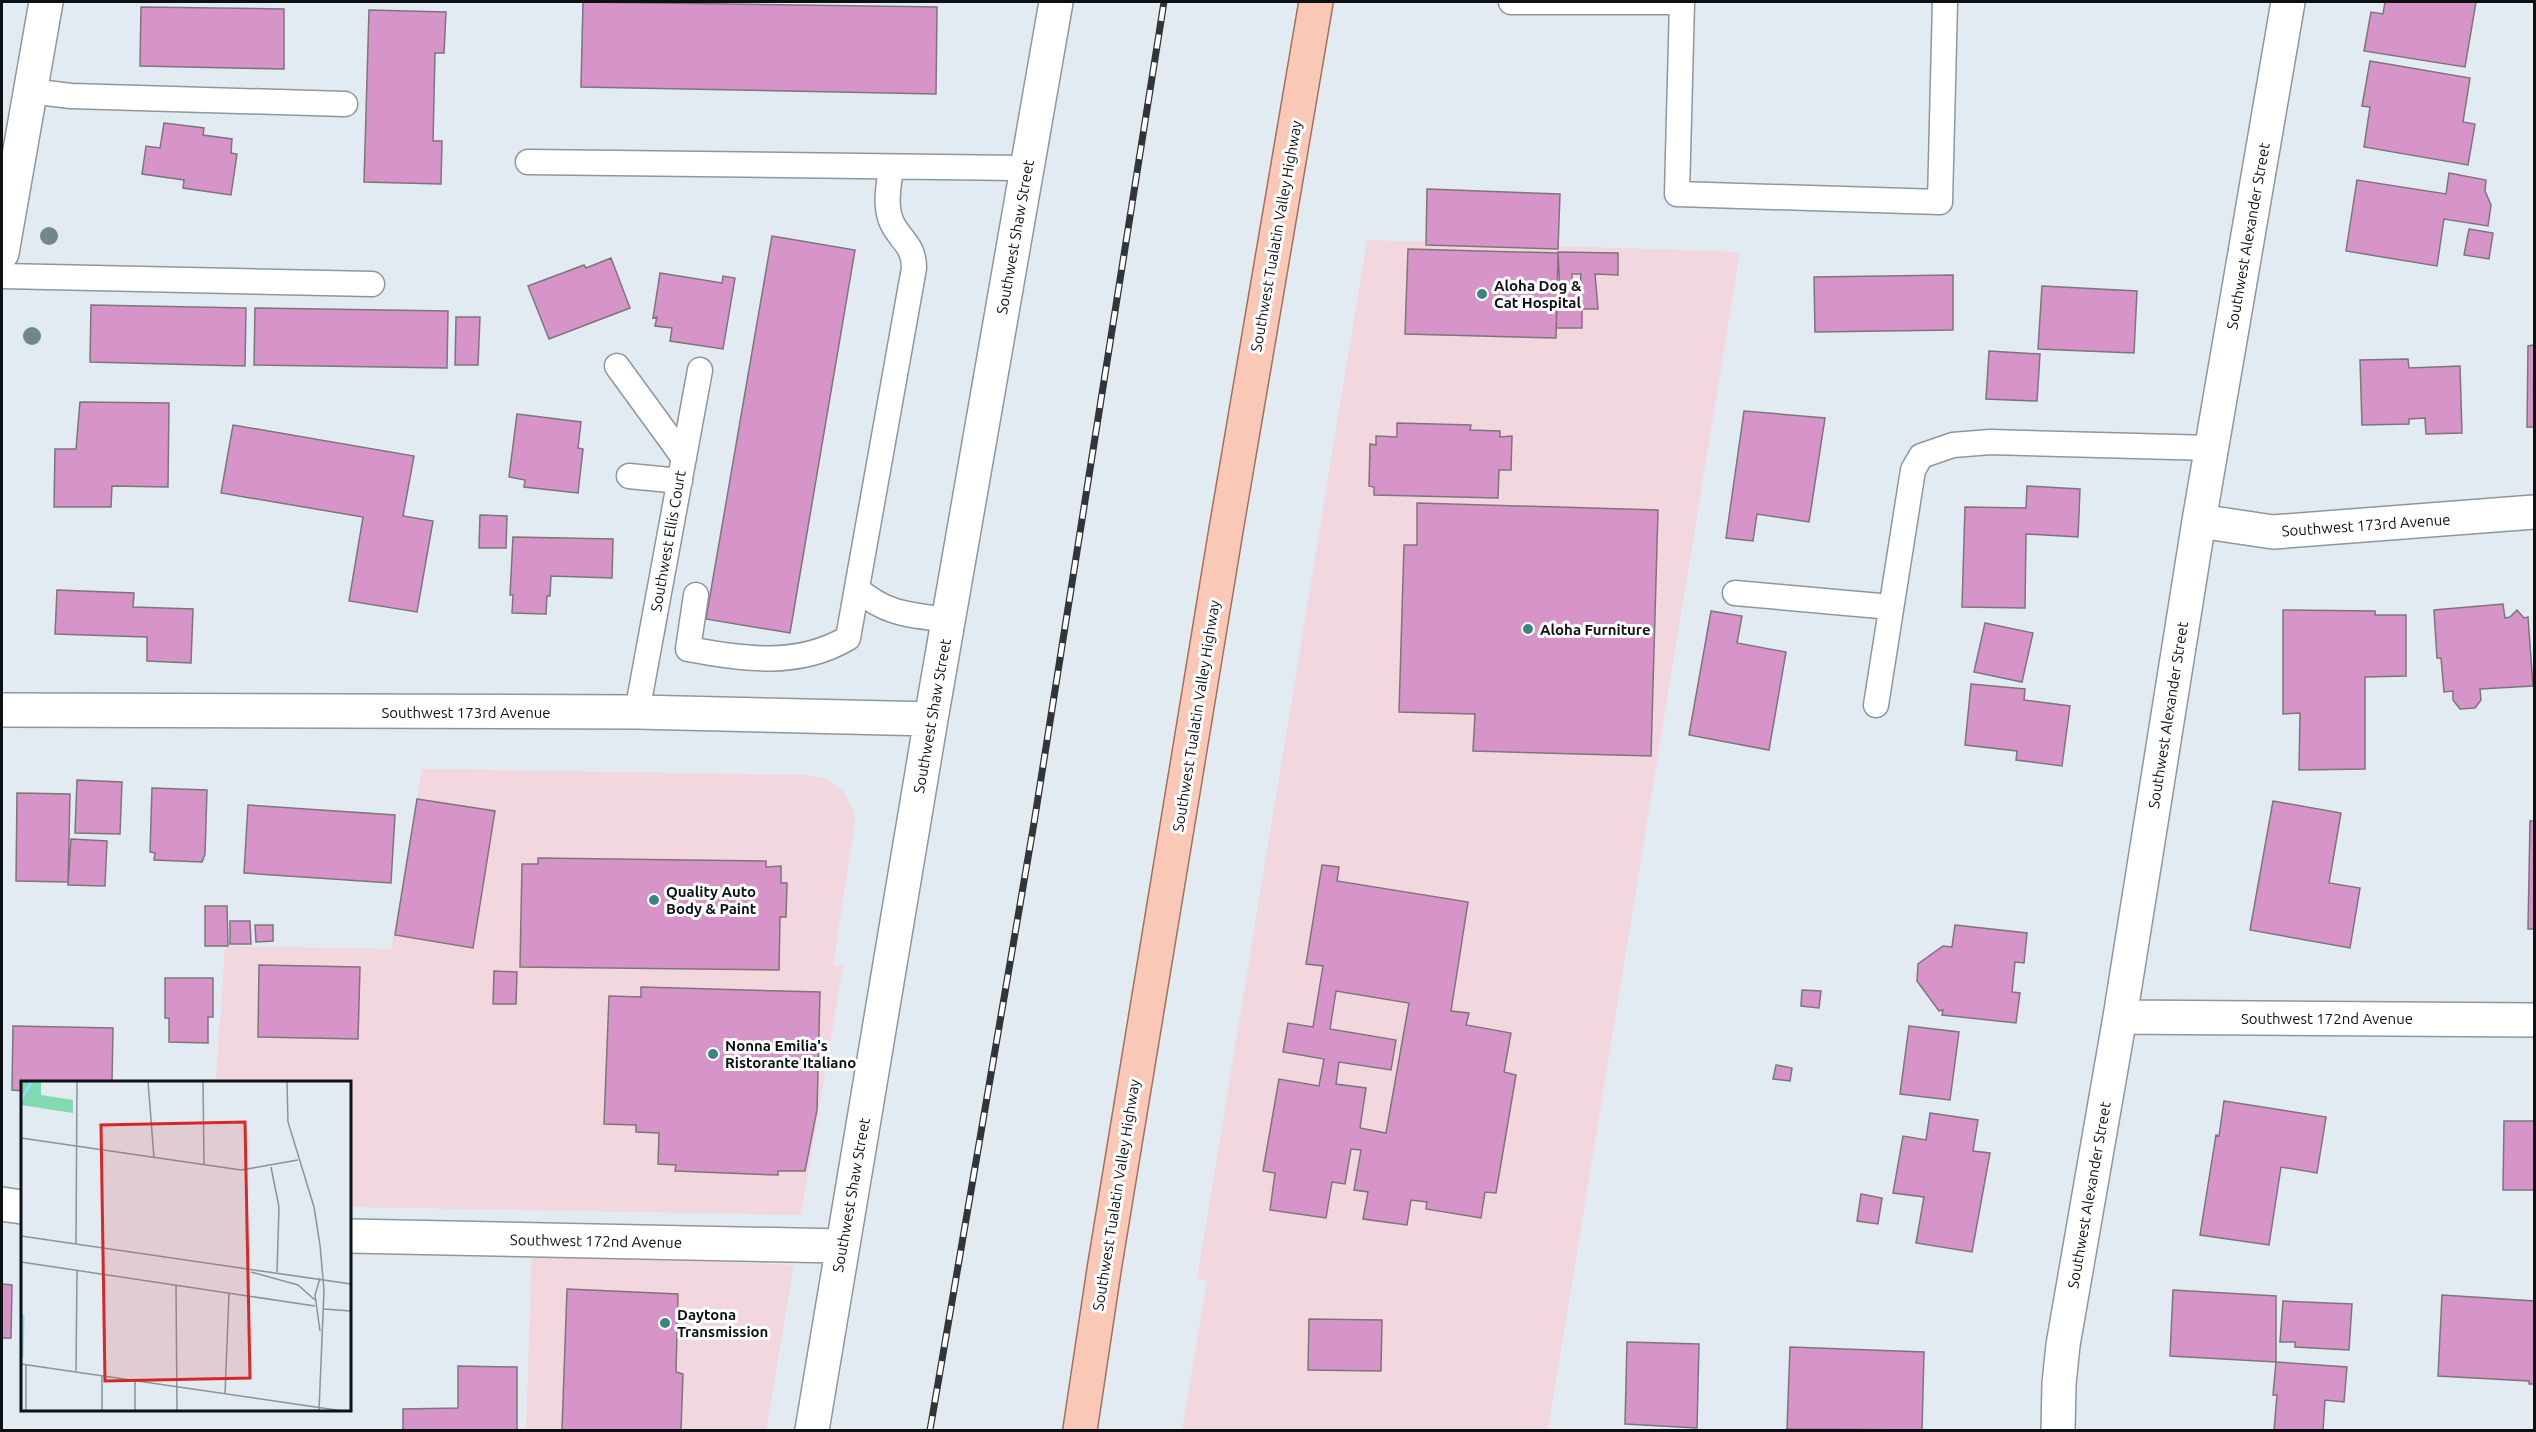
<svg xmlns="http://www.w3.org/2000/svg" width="2536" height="1432" font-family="Ubuntu,sans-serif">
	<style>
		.commercial { fill: #f2d7de }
		.building { fill: #d794c9; stroke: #7d757b; stroke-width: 1.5; fill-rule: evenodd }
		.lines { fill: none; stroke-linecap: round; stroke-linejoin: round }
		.lane-casing { stroke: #8f979e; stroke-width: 27 }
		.street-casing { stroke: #8f979e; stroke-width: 36 }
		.primary-casing { stroke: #a4705e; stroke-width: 36 }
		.lane { stroke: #fff; stroke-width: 24 }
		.street { stroke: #fff; stroke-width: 33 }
		.primary { stroke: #f9c8b6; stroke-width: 33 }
		.rail-casing { stroke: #313538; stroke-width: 7 }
		.rail { stroke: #fff; stroke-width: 4.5; stroke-dasharray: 14; stroke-linecap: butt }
		.tree { fill: #708984 }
		.poi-dot { fill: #3c8483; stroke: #fff; stroke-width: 2 }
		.labels { text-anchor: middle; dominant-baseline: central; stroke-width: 6; stroke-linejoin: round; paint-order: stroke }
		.street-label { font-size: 15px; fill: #0e1114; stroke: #fff }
		.poi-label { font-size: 15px; font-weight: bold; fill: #0e1114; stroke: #fff; text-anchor: start }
		.inset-river { fill: none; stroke: #91daf8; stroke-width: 3 }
		.inset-road { fill: none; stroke: #8d9399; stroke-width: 1.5 }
		.view { fill: #d62828; fill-opacity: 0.15; stroke: #d62828; stroke-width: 3 }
		.inset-edge { fill: none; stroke: #0e1114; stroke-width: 3 }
	</style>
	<rect width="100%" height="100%" fill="#e2eaf2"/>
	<path class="commercial" d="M1367,240L1740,252L1548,1430H1182L1207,1280L1197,1279Z
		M422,769L807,775L826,779L843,791L853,809L855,821L833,965L843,966L801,1215L350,1207V1082H216L225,946L391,949Z
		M532,1253L794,1265L766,1430H526Z"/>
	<path class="building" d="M583,2L937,7L936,94L581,87Z
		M2385,2H2476L2465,67L2364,51L2371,12L2383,14Z
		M141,7L284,9V69L140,66Z
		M369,10L446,12L444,53H435L433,141H442L441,184L364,182Z
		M2370,61L2470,78L2463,122L2475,124L2468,165L2364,147L2370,107L2362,106Z
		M164,123L204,128L203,135L232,139L231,153L237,154L231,195L183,188L184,180L142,174L146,146L160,148Z
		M2449,173L2486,180L2485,191L2491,205L2488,226L2444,219L2437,266L2346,251L2357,180L2446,194Z
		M1427,189L1560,194L1558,249L1426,245Z
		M2469,229L2493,233L2489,259L2464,255Z
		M772,236L855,250L790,633L706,619Z
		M1408,249L1558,253L1556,338L1405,334Z
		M1558,252L1618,253V275L1595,274L1598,309H1582V328H1556L1558,292H1560ZM1572,274H1581L1580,287L1572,286Z
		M611,258L630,308L549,339L528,286L584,265L586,268Z
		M660,273L722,283L723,276L735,278L723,349L670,341L672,328L655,326L657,317L653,318Z
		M1953,275V330L1815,332L1814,277Z
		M2042,286L2137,291L2134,353L2038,349Z
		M91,305L246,308L245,366L90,362Z
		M255,308L448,311L447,368L254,365Z
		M456,317H480L478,365H455Z
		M2534,345V427H2527L2528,346Z
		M1989,351L2040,354L2037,401L1986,399Z
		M2408,359L2409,368L2460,366L2462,433L2426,434L2425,418L2409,419V424L2362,425L2360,360Z
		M80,402L169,403L168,487L112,486L111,507H54L55,449H76Z
		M1744,411L1825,418L1809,522L1757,514L1753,541L1726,538Z
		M517,414L581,422L578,448L583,449L578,493L524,487L525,480L509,477Z
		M1397,423L1471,425L1470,430L1500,431V437L1512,436L1511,470H1499L1498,498L1374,495V487L1369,486L1370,444L1376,445V436L1397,437Z
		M233,425L414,456L403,516L433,521L417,612L349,601L363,517L221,493Z
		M2027,486L2080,489L2078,537L2026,534L2025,608L1962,607L1965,507L2026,508Z
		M1417,503L1658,510L1651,756L1473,751L1475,714L1399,712L1404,545H1417Z
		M480,515L507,516L506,548H479Z
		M513,537L613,539L612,578L551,576L550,596H547L546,614L512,613L513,595H510Z
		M57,590L134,593L133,607L193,609L191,663L147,661V637L55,634Z
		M2503,604L2505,618L2510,617L2517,610L2524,618L2528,617L2533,686L2480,689L2481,700L2475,708L2460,709L2453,700V691L2444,692L2441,658H2437L2434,610Z
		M2283,610L2375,611V615H2406V676L2365,677V769L2299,770L2300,713L2283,714Z
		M1711,611L1742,616L1737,643L1786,652L1769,750L1689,735Z
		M1985,623L2033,633L2022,682L1974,672Z
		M1971,684L2025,689L2024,700L2070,706L2062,766L2016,760L2017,751L1965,745Z
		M77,780L122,782L120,834L75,833Z
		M152,788L207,790L205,854L202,862L154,860L155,853L150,852Z
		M17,793L70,794L68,882L16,881Z
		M417,799L495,811L473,948L395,935Z
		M2273,801L2341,813L2329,883L2360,888L2350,948L2250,930Z
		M248,805L395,815L391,883L244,873Z
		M2530,821H2534V929H2528Z
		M71,839L107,841L105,886L68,885Z
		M538,858L766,861V867L781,866V883H787L786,917H780L779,970L520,967L522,864H538Z
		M1322,865L1339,867L1337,881L1468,902L1451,1011L1469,1013L1466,1025L1511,1033L1504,1072L1516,1075L1496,1193L1485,1192L1481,1218L1426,1209L1427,1202L1411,1200L1407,1225L1363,1219L1368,1192L1354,1190L1361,1150L1351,1149L1345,1184L1332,1182L1326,1218L1270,1210L1275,1173L1263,1171L1279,1079L1319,1086L1324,1059L1283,1052L1288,1023L1313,1027L1323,966L1306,964ZM1336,991L1409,1003L1386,1133L1360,1128L1366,1088L1336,1084L1339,1062L1391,1070L1396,1040L1330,1029Z
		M205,906H227L228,946H205Z
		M230,921H250L251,944H230Z
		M255,925H273V941L256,942Z
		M1955,925L2027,933L2024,963L2015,962L2012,992L2020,993L2016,1023L1942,1015L1943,1010L1939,1011L1917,981L1918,964L1943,946L1952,947Z
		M259,965L360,967L358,1039L258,1037Z
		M494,971L517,972L516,1004H493Z
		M165,978H213V1017H208V1043L169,1042V1018H165Z
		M641,987L820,992L817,1110L805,1171H778V1175L675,1171L676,1165L658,1164L659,1133L636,1132V1125L604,1124L609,996L641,997Z
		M1802,990L1821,991L1819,1008L1801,1006Z
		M13,1026L113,1028L112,1082H22V1091L12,1090Z
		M1909,1026L1959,1032L1950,1100L1900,1094Z
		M1776,1065L1792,1068L1790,1081L1773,1079Z
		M2224,1101L2326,1117L2317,1173L2281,1167L2269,1245L2200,1235L2216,1135L2219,1136Z
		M1930,1113L1978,1120L1973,1151L1990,1153L1972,1252L1916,1243L1924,1197L1893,1193L1903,1136L1926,1140Z
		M2504,1121H2534V1190H2503Z
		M1861,1194L1882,1198L1878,1224L1857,1221Z
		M2,1284L12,1285L11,1338H2Z
		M567,1289L678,1294L676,1372L683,1374L681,1430H562Z
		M2173,1290L2276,1296V1362L2170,1356Z
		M2442,1295L2534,1301V1384H2529V1381L2438,1376Z
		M2283,1301L2352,1304L2349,1350L2295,1347V1342H2280Z
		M1309,1319L1382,1320L1381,1371L1308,1370Z
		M1627,1342L1699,1344L1697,1428L1625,1424Z
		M1790,1347L1924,1352L1922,1430L1787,1429Z
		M2276,1362L2347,1367L2344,1402L2325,1400L2323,1430H2274L2277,1395H2273Z
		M458,1366L517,1367V1430H403V1409L458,1408Z"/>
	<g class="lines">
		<g class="lane-casing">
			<path id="lane" d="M1511,2H1682
				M1682,2L1677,194L1940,202L1945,2
				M30,91L71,96L345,104
				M528,162L1027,168
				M2,276L372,284
				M617,366L684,458
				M629,476L680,481
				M857,589C887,615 911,615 948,620
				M1735,593L1891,607
				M696,595L688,649C744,659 797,668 848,638L914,268C914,245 901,241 892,223C884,206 889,184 891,167
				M1876,705L1913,470L1921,456L1953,445L1990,442L2212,448
				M637,712L700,370"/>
		</g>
		<g class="street-casing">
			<path id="street" d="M2,253L46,2
				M2199,521L2273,532L2534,512
				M2,710L637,712L931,719
				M2120,1017L2534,1020
				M2,1204L22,1207
				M350,1236L842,1246
				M812,1430L931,719L1056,2
				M2058,1430L2059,1384L2063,1345L2120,1017L2199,521L2288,2"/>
		</g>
		<g class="primary-casing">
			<path id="primary" d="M1080,1430L1104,1270L1226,530L1316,2"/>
		</g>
		<use href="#lane" class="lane"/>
		<use href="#street" class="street"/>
		<use href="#primary" class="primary"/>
		<g class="rail-casing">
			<path id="rail" d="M930,1430L1034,823L1164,2"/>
		</g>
		<use href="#rail" class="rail"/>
	</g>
	<g class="tree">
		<circle cx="49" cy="236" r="9"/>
		<circle cx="32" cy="336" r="9"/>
	</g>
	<g class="poi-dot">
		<circle cx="1482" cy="294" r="6"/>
		<circle cx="1528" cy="629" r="6"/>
		<circle cx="654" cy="900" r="6"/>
		<circle cx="713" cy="1054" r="6"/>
		<circle cx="665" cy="1323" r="6"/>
	</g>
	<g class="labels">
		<g class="street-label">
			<text transform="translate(1276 236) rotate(-80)">Southwest Tualatin Valley Highway</text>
			<text transform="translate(2248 236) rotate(-80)">Southwest Alexander Street</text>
			<text transform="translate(1015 237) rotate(-80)">Southwest Shaw Street</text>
			<text transform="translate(2366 525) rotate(-4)">Southwest 173rd Avenue</text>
			<text transform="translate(668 541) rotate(-80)">Southwest Ellis Court</text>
			<text x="466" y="712">Southwest 173rd Avenue</text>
			<text transform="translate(2168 715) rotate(-81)">Southwest Alexander Street</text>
			<text transform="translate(932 716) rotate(-80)">Southwest Shaw Street</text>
			<text transform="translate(1196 716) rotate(-81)">Southwest Tualatin Valley Highway</text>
			<text x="2327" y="1018">Southwest 172nd Avenue</text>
			<text transform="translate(851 1195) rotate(-80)">Southwest Shaw Street</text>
			<text transform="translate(1116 1195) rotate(-81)">Southwest Tualatin Valley Highway</text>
			<text transform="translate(2089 1195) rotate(-80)">Southwest Alexander Street</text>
			<text transform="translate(596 1241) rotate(1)">Southwest 172nd Avenue</text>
		</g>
		<g class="poi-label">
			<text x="1494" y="285">Aloha Dog &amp;<tspan x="1494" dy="17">Cat Hospital</tspan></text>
			<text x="1540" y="629">Aloha Furniture</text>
			<text x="666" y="891">Quality Auto<tspan x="666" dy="17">Body &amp; Paint</tspan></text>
			<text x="725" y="1045">Nonna Emilia's<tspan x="725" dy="17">Ristorante Italiano</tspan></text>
			<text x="677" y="1314">Daytona<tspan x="677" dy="17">Transmission</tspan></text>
		</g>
	</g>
	<g transform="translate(21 1081)">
		<rect width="330" height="330" fill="#e2eaf2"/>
		<path d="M0,0H20V14L52,19V32L0,24Z" fill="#82dab3"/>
		<path class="inset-river" d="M0,19L11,0M1,277L2,234"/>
		<path class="inset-road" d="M127,0L133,77M182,0L183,84M266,0L267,41L293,126L299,164L303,209L298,330M0,57L220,89L277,79M250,86L258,126L256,191M0,155L330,203M55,163L56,0M0,181L294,225M230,191L277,204L294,219M155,204L156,330M303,228L330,230M299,250L294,214L299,197M0,283L322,330M55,290L56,189M81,294V330M114,300V330M204,313L208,212M5,330V283"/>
		<path class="view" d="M224,41L229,297L84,300L80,44Z"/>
		<rect width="330" height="330" class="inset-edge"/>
	</g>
	<rect width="2536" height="1432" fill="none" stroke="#0e1114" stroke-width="6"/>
</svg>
